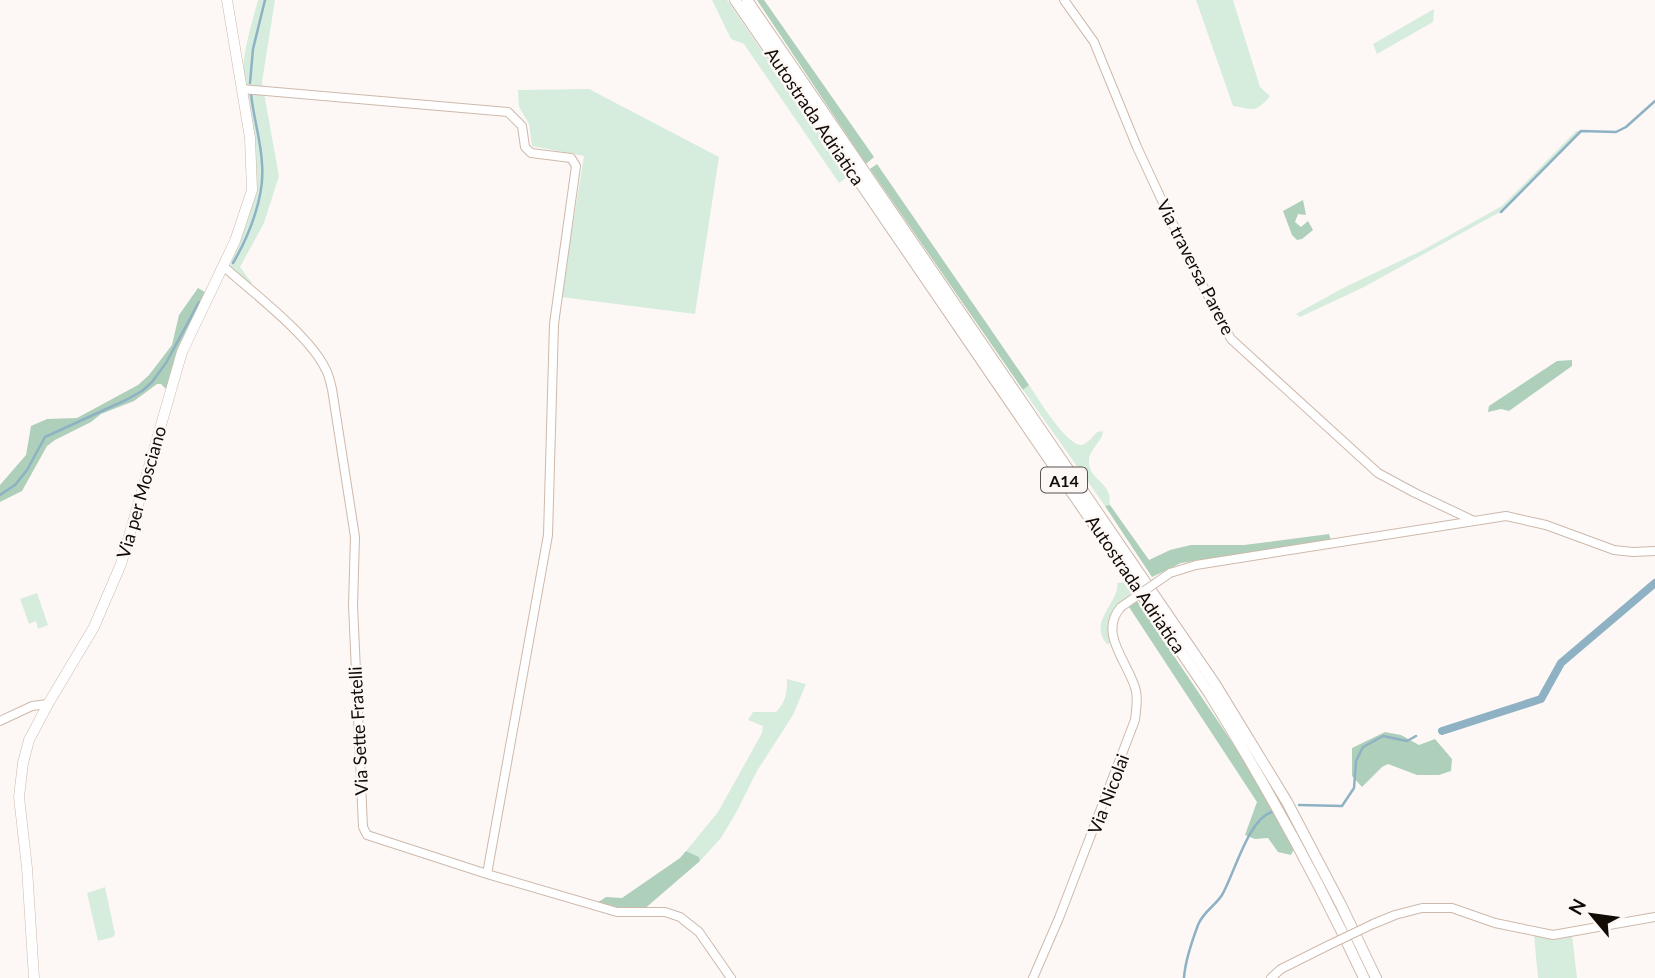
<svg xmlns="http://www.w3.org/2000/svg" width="1655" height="978" font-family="Lato,sans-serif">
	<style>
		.green { fill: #d6edde }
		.forest { fill: #aecfba }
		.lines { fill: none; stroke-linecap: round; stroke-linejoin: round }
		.stream { stroke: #8eb2c4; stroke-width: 2.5 }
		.canal { stroke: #8eb2c4; stroke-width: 8 }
		.minor-casing { stroke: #ceb9ab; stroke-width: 10 }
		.major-casing { stroke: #ceb9ab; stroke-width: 11 }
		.highway-casing { stroke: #ceb9ab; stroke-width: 12 }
		.minor { stroke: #fff; stroke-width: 8 }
		.major { stroke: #fff; stroke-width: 10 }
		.highway { stroke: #fff; stroke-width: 10 }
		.minor-bridge-casing { stroke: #ceb9ab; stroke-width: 10; stroke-linecap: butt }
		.minor-bridge { stroke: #fff; stroke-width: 8 }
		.labels { text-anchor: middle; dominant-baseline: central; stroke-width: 5; stroke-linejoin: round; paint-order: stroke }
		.shield { fill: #fdf8f6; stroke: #58524e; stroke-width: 2 }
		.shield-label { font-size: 16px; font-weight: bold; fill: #120b06 }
		.street-label { font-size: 18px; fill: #120b06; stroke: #fdf8f6 }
	</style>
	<rect width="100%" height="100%" fill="#fdf8f6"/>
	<path class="green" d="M258,0H275L262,82L279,176L264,223L240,267L252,283L249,287L230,268C233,253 240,241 245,227C251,209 256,189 256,169C257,141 245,113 243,85C241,57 251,26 258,0Z
		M712,0H727L848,177L839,183L744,44L731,39Z
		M1196,0H1233L1260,87L1270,96C1255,114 1254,109 1233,106Z
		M1434,9L1433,22L1377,54L1373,44Z
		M589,89L719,157L695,314L561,297L584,156L532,146L529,124L519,107L518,90Z
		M1576,131H1581L1500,212L1364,287L1300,317L1296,314L1343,288L1423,250L1502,206Z
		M1029,385C1038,398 1064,442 1080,445C1086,446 1093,436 1097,432L1103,431C1102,443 1089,449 1089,461C1088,477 1105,481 1109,494C1110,497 1109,501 1110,505L1105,506L1023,390Z
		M1125,582L1131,593L1113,613L1112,643L1107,644C1087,622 1120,602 1117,583Z
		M37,593L48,625L38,629L36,621L29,624L20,599Z
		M787,679L806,684L793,715L757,771L737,811L721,838L700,861L699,857L686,851L718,812L762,733L763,726L748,720L753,712H776C786,702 787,692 787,679Z
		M105,887L115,934L113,937L98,941L87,893Z
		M1534,935L1553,938L1572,935L1577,978H1538Z"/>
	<path class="forest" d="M757,0H764L874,157L866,164Z
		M877,164L1029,385L1023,390L870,169Z
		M1303,200L1306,215L1298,214L1295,222L1301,227L1308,221L1313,230L1302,239L1297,240L1292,235L1283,211Z
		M198,288L205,292L180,344L167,390L161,384H157L134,401L101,414L91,422L55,440L47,446L22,491L0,502V485L26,455L31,426L47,419L77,418L138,385L149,375L172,345L179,315Z
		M1572,360V366L1509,411L1501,409L1488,412L1489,406L1557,361Z
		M1110,505L1149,560L1170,550L1191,545H1244L1329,534L1331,540L1181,563L1152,577L1105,506Z
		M1137,601L1250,769L1294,849L1291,855L1278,852L1268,838L1255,839L1245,835L1257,802L1129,607Z
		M1385,732L1401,735L1419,745L1435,739L1452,759L1451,771L1439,775H1417L1388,764L1382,767L1362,787L1352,776V748Z
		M686,851L699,857L700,861L642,911L618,910L597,903L606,897L622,898L680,858Z"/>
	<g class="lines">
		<path class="stream" d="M250,83L253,49L265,0
			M1501,212L1581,131L1616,132L1626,127L1655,101
			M233,263C249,236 265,196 262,164C261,140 253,117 251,93
			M0,495L15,485L27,470L45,437L126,400L142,391L152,382L166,363L199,302
			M1299,805L1342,806L1354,788L1356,761L1363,747L1383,736L1407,741L1416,736
			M1184,978C1185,961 1192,941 1198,925C1203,912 1215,906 1222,895C1234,875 1248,819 1272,812"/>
		<path class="canal" d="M1442,731L1541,699L1561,663L1655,583"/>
		<g class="minor-casing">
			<path id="minor" d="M1064,0L1094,42L1137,147L1192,265L1231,339L1378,473L1415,493L1472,520
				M242,89L508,112L522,126L525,147L531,153L571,158L576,166L554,324L548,535L487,874
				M223,266C251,291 309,335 325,368C329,374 330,382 332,389L355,537L353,605L363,827L367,835L487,874L617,912H665L680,917L699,932L731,978
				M1170,573L1196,565L1506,516L1546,525L1614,550L1633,552L1655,551
				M0,721L32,706L48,704
				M1373,924L1395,915L1422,908H1452L1495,923L1553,935L1655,917
				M1033,978L1059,918L1135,720C1136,710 1138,701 1136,691C1130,664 1097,634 1121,607
				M1271,978L1281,969L1327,946"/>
		</g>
		<g class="major-casing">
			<path id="major" d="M34,978L27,868L19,797L23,763L29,740L48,704L94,627L121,564L182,352L235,241L252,190L250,138L227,0"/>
		</g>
		<g class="highway-casing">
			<path id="highway" d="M735,0L1209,693C1266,785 1318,879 1364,978
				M747,0L1215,684L1287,802L1341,905L1376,978"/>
		</g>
		<use href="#minor" class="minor"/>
		<use href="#major" class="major"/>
		<use href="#highway" class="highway"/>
		<g class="minor-bridge-casing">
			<path id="minor-bridge" d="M1121,607L1170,573
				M1327,946L1373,924"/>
		</g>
		<use href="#minor-bridge" class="minor-bridge"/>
	</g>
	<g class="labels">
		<rect class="shield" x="1041" y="467.5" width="46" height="25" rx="5"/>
		<g class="shield-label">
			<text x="1064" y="480">A14</text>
		</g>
		<g class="street-label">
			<text transform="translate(815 116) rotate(56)">Autostrada Adriatica</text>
			<text transform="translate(1196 267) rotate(63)">Via traversa Parere</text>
			<text transform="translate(141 492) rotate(-74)">Via per Mosciano</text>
			<text transform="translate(1136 584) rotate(56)">Autostrada Adriatica</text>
			<text transform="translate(358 731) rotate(-93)">Via Sette Fratelli</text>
			<text transform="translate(1108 794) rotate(-69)">Via Nicolai</text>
		</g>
	</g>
	<g transform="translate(1592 915) rotate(299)" stroke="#fdf8f6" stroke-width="5" paint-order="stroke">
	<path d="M0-5L12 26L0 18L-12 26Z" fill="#120b06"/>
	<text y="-10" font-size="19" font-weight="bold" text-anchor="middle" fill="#120b06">N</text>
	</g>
</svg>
